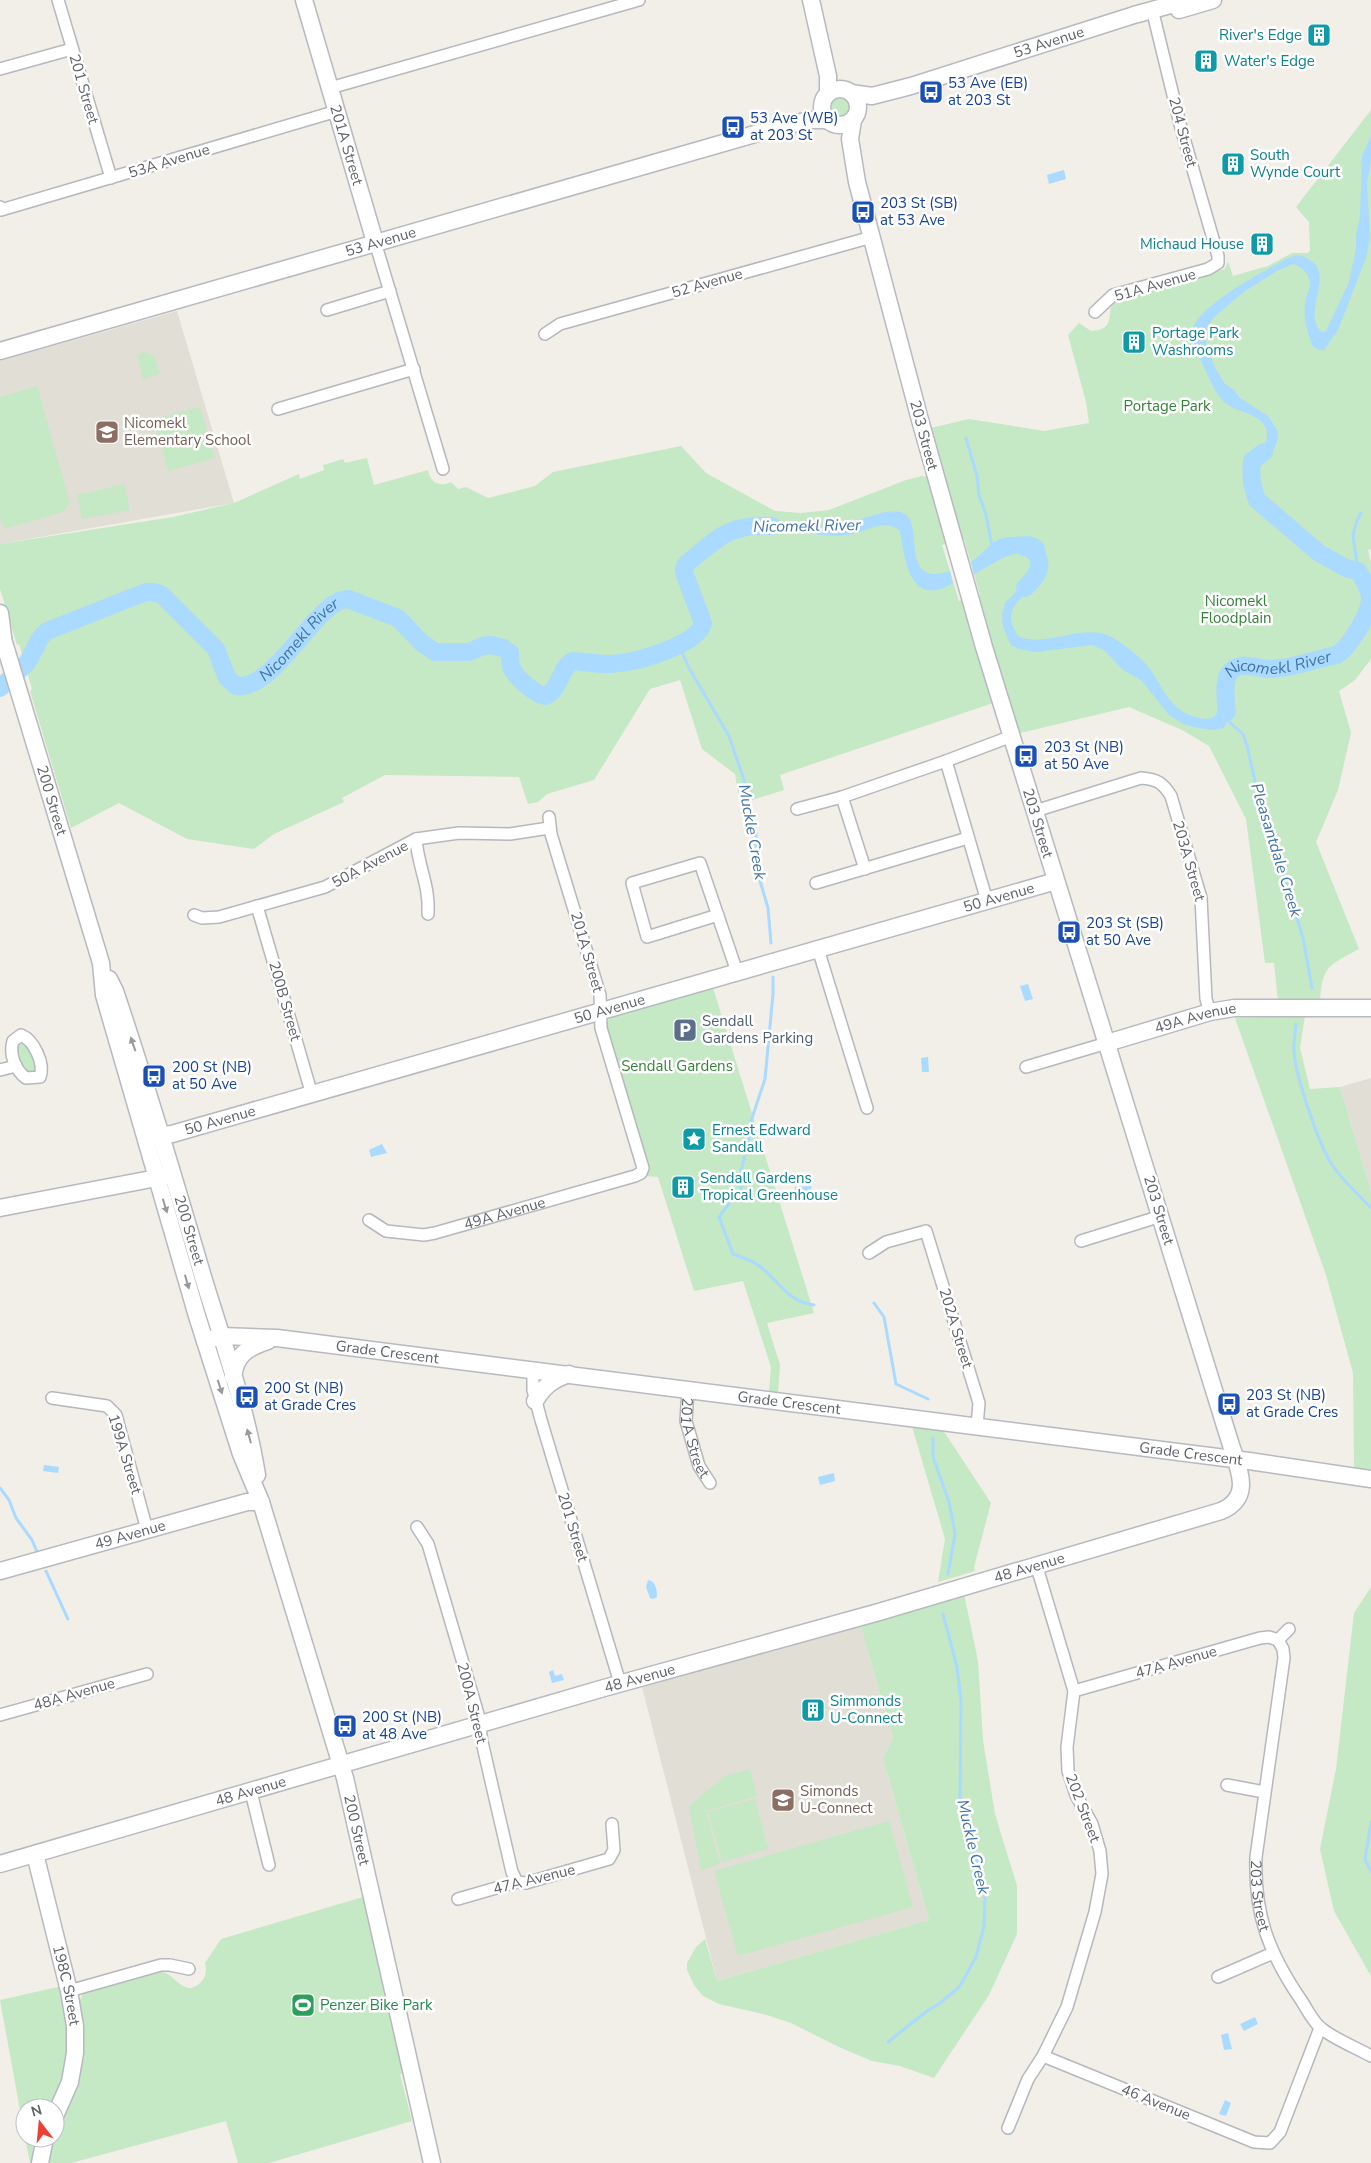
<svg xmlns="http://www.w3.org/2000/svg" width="1371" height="2163" font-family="'Nunito Sans',sans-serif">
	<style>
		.education { fill: #e1ded6 }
		.green { fill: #c5e8c5 }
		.water { fill: #aadaff }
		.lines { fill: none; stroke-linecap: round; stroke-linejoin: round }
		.stream { stroke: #aadaff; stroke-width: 3 }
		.river { stroke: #aadaff; stroke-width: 18 }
		.street-casing { stroke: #b5b8bc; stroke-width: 14 }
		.secondary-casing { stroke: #b6babf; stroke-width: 19 }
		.street { stroke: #fff; stroke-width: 11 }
		.secondary { stroke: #fff; stroke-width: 16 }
		.oneway { fill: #979a9d }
		.labels { text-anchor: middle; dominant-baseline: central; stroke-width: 5; stroke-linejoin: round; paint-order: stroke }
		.culture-label { font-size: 15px; fill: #0d838f; stroke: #fff; text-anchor: start }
		.street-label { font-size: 15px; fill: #5f6368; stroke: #fff }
		.transit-label { font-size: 15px; fill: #164399; stroke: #fff; text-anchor: start }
		.park-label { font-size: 15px; fill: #348238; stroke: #fff }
		.education-label { font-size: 15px; fill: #785e54; stroke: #fff; text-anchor: start }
		.service-label { font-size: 15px; fill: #4e5e75; stroke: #fff; text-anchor: start }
		.leisure-label { font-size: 15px; fill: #27864d; stroke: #fff; text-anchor: start }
		.water-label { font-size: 16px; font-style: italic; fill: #4174aa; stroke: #fff }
	</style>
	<rect width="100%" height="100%" fill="#f1efe8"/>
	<path class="education" d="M177,311L234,503L0,544V361Z
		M1371,1078V1191L1340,1087Z
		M860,1624L893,1738L883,1758L929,1920L717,1981L642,1687Z"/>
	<path class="green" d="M831 107a9 9 0 1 1 18 0a9 9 0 1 1-18 0Z
		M1371,110V549L1368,550L1371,563V659L1355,680L1339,691L1351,733L1338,790L1316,842L1359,949C1330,965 1322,965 1320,1001H1278L1274,963H1265L1246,819L1209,746L1182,730L1129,707L1016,734L974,597L980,595L964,539L958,540L927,429L969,419L1044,431L1089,423L1086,402L1068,335L1079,323L1091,331C1118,329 1105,313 1114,300L1222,270L1225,269L1228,261L1233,276L1268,266L1292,253H1308L1310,251L1309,222L1296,207Z
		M146,352L155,357L160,374L143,379L137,355Z
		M37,386L70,503L63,512L4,529L0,516V397Z
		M200,407L215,458L168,471L154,419Z
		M681,446L706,473L775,511L801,513L829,510L906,480L922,476L928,477L948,543L942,545L959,601L965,600L996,702L780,775L784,790L740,804L735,774L702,749L680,680L650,689L594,780L547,794L538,802L528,804L519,777L385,775L342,798L344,802L274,834L254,849L187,839L119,803L71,828L30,691L32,689L19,644L17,645L0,589V544L173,517L234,503L299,474L300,479L324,470L323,465L343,459L345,463L367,458L374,485L428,470C430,482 439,488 451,482L458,489L466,487L488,498L535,486L553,472Z
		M124,484L130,510L82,519L77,495Z
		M713,988L814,1313L767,1323L780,1365L778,1394L769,1392L771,1367L743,1281L694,1291L658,1177L645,1176L649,1164L606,1028L608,1020L615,1015Z
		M1305,1016L1300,1048L1310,1089L1340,1087L1371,1191V1470L1354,1469L1353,1373L1326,1275L1235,1018Z
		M23,1043L26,1044L33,1056L36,1070C22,1079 13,1054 19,1044Z
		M911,1423L941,1427L991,1503L974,1567L975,1571L938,1582L945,1539Z
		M1371,1587V1976L1334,1911L1320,1849L1336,1769L1354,1613Z
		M964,1594L978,1661L983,1740L995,1814L1017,1886V1934L989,1995L934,2078L900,2066L872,2061L839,2047L791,2023L767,2015L719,2004L703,1996L694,1985L687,1970V1963L696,1947L705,1939L717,1981L929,1920L883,1758L893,1738L860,1624Z
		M750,1769L757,1796L706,1811L720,1864L701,1870L689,1806L725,1776Z
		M755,1799L768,1849L722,1862L708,1812Z
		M889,1821L913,1907L738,1956L714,1871Z
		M363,1897L404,2073L400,2074L412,2121L269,2163H238L226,2121L71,2163H46L52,2138H55V2129L67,2104L78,2004L83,1994L162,1972C175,1974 185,1999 201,1982C206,1977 207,1970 205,1963L221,1939Z
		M62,1986L70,2035L66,2072L52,2108H25V2137L0,2000Z
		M25,2138H39L31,2163H30Z"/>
	<path class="water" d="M1371,136V160L1367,183L1370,238L1366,258L1338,330L1324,350C1313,350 1312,345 1309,336C1304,321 1303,310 1307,294C1309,290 1311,287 1310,283C1309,274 1302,266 1293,264L1277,271L1245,291L1214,317L1206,328L1204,336L1215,368L1225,384L1234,390L1240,398L1268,416L1277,430L1278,439L1275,447L1271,453L1256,461L1253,469L1244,472L1248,457L1259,450L1266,441C1274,413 1235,414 1223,401C1213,390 1208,374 1201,361C1198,354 1190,344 1191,336C1191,308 1263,272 1286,259C1294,255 1300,254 1308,259C1337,273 1300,314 1322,332L1326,331L1349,282L1356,248V235L1360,217L1362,156Z
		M1064,170L1066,179L1049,184L1047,175Z
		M885,512C891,512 899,510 905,514C924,525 899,588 950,571L953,583C910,609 905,561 900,531C886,518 867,531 852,534C832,538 813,534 794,531C779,529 765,528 751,528L747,522L836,526Z
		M1028,536C1044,539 1047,545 1045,561L1034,565C1031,534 986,569 974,574L971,562C981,556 986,547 996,541C1004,536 1018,537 1028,536Z
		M1045,567C1042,572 1040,577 1037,581C1024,599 998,609 1019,637C1048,647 1079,625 1107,635C1119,640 1135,653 1144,662C1163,683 1166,708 1195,717C1201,719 1208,720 1214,717C1219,713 1221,696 1225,689L1233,691L1229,717L1224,728L1213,730L1198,728L1183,724L1169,715L1141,680L1123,670L1104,650L1092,645L1035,652L1019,649L1011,645L1003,627L1002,615L1005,603L1029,578L1034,571Z
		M1028,984L1033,999L1025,1001L1020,986Z
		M928,1057L929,1072H922L921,1058Z
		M382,1144L387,1153L371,1157L369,1150Z
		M811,1186L812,1194L795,1196V1187Z
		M1300,1408L1303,1415L1288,1419L1286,1412Z
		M44,1465L59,1467L58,1473L43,1471Z
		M834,1473L835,1481L820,1485L818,1477Z
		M648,1580C656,1581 657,1590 657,1597L653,1599L650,1598L646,1587Z
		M553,1670L555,1676L562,1674L564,1680L552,1683L549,1672Z
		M1255,2017L1258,2024L1244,2031L1240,2024Z
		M1228,2033L1232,2049L1224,2050L1221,2035Z
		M1225,2100L1231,2103L1226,2116L1219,2114Z"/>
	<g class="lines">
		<path class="stream" d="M966,438L977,476L979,495L986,515L992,546
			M1358,571L1353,535L1357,520L1361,513
			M679,645L689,668L729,736L744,780L756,833V867L768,908L771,943
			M1226,719L1243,734L1247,746L1256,786L1303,938L1312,988
			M773,977V994L765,1079L751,1121L750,1135L741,1171V1195L731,1201L719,1217L733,1254C741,1257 751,1260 758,1265C778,1279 788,1303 814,1305
			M1296,1024C1296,1032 1293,1042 1294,1051C1295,1075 1319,1145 1332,1165C1343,1181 1358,1194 1371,1208
			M874,1303L884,1317L896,1384L928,1399
			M933,1438V1457L949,1502L954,1527L955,1535L948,1574
			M0,1488L9,1500L16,1518L32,1540L38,1554
			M46,1571L68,1619
			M1371,1822L1365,1859L1371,1871
			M888,2042L927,2011L939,2004L960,1986L976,1957L984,1926L985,1898L981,1872L960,1801L961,1701L957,1667L943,1614"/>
		<g class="river">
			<path d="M1024,547C1030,547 1034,551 1037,556C1044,569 1034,579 1025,588"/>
			<path id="s1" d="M0,688L27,663L41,637L47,631L146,592H154L162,595L216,649L227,678L236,686C276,691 316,599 348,599L398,618L422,643L435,652H469L483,646L491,645L503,648L510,653C510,657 510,662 511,666C514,676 534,694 545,696C561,690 559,668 573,661C589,662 604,666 620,663C640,661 699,644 703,623L685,575L684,569L686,564C719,538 727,524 772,526"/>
			<path id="s2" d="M1227,712C1226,700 1222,680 1231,671C1242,660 1259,670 1272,669C1293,668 1316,659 1337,655C1350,646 1371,613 1370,597C1369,587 1363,579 1358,571L1346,568L1319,553L1257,500C1252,487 1250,476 1252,461L1264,452"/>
		</g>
		<g class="street-casing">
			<g id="street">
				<path d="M58,0L111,178"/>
				<path d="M0,69L72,49"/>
				<path d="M330,88L639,0"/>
				<path d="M0,207L1,210L337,111"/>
				<path d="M375,242L443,469"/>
				<path d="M327,310L390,291"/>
				<path d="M1095,312L1113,295L1208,269L1218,263V256L1181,128L1154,17"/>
				<path d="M545,334L560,324L872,237"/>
				<path d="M278,409L414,369"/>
				<path d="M946,761L987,901"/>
				<path d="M842,797L865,869"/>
				<path d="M797,809L842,797L946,761L1012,736"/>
				<path d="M1035,811L1141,778C1157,779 1163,783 1171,796L1201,898L1206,999L1210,1012"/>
				<path d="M416,839C418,867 430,886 428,914"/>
				<path d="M816,883L968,838"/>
				<path d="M257,906L312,1095"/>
				<path d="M194,915L202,918L219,917L325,887L416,839L459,833L510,834L549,828"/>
				<path d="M718,915L647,937L632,883L700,863L734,963L737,972"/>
				<path d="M818,949L867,1108"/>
				<path d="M21,1035C34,1040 45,1064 40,1077L26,1078C15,1070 9,1054 13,1041Z"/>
				<path d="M1026,1067L1107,1043"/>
				<path d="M0,1070L16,1066"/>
				<path id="s3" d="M369,1220L386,1231L424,1235L435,1233L635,1176L641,1173L643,1168L601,1028L600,995L551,834L549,817"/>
				<path d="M1081,1241L1161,1216"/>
				<path d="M869,1253L886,1242L926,1231L979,1403L977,1426"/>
				<path d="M533,1370V1390L541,1420L620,1683"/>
				<path id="s4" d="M688,1390L686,1421L699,1466L710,1483"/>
				<path d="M52,1398L107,1406L116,1415L147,1530"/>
				<path d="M417,1527L428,1544L478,1714L482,1742L512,1872L517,1882"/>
				<path id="s5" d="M1278,1640L1283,1649L1284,1658L1256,1857C1254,1915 1269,1953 1301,2000C1307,2009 1313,2022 1321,2028C1332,2038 1357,2048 1371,2056"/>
				<path d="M1278,1640L1289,1629"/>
				<path d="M1074,1691L1260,1638L1269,1637L1278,1640"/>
				<path d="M0,1715L147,1674"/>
				<path d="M1227,1785L1264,1792"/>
				<path d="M251,1792L269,1865"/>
				<path d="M458,1899L517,1882L526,1883L609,1859L614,1850L612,1824"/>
				<path d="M1218,1977L1273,1953"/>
				<path d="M69,1991L161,1965H170L189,1969"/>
				<path d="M1043,2056L1254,2142L1270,2143L1280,2132L1320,2028"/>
				<path d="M1008,2128L1028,2079L1043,2056L1067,2007L1095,1912L1102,1874L1100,1851L1092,1824L1076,1795L1068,1771L1067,1747L1074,1691L1036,1564"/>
			</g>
		</g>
		<g class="secondary-casing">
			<g id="secondary">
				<path id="s6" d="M304,0L375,242"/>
				<path d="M811,0L828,76V93"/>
				<path d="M1179,10L1213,0"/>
				<circle cx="840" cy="107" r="18"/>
				<path id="s7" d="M851,93L872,96L911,86L1134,15L1188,0"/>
				<path id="s8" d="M0,351L762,132L809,120H826"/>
				<path d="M0,613L3,637"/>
				<path id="s9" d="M0,629L101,963L104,995L197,1316L241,1454L261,1502L345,1778L432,2163"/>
				<path id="s10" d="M109,979L115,991C147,1086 175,1181 203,1277C223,1342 246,1407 257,1475"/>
				<path id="s11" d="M1107,1043L1210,1012L1234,1008H1371"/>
				<path id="s12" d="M146,1112C151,1127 153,1137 172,1134L1056,881"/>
				<path d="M0,1208L167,1176"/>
				<path id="s13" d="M205,1341L221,1336L277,1338L1249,1461L1371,1479"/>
				<path d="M233,1377C236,1354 247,1348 268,1341"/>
				<path d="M535,1401C544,1386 552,1380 569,1374"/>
				<path id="s14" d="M0,1571L247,1502H261"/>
				<path id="s15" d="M35,1854L69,1991L75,2026V2053L70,2082L55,2116"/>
				<path id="s16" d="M0,1864L604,1688L879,1612L1221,1511C1254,1497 1238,1468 1230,1442L984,647L920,420L857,182L850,139L853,120"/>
				<path d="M40,2163L45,2138"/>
			</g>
		</g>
		<use href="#street" class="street"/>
		<use href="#secondary" class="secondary"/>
	</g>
	<defs><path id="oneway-solid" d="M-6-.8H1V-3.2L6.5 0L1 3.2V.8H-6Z" transform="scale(1.25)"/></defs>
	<g class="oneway">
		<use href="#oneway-solid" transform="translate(133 1044) rotate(-109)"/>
		<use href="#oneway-solid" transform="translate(165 1206) rotate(73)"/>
		<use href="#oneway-solid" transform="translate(187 1282) rotate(74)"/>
		<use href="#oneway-solid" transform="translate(220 1387) rotate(72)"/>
		<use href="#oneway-solid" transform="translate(249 1436) rotate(-105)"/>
	</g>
	<defs>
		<g id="building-square" transform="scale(1.25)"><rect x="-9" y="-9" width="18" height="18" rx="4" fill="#0f9aa8" stroke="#fff"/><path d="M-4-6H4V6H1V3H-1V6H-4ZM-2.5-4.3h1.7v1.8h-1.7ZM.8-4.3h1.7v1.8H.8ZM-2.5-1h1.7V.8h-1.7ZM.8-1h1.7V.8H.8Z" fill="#fff"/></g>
		<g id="bus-square" transform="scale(1.25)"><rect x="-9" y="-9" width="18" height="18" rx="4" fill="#1a4fb4" stroke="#fff"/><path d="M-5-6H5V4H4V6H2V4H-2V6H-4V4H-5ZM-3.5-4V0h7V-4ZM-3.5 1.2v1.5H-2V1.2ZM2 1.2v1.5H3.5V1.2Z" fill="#fff"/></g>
		<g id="school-square" transform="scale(1.25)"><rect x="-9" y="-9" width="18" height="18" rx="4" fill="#8d6e63" stroke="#fff"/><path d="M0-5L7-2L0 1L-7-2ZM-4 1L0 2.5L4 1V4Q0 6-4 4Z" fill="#fff"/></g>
		<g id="parking-square" transform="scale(1.25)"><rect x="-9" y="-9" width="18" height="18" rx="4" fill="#5c6f8a" stroke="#fff"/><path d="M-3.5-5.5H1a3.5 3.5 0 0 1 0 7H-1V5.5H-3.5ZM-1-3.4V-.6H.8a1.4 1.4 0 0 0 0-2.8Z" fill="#fff"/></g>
		<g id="sight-square" transform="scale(1.25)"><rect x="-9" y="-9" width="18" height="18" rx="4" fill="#0f9aa8" stroke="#fff"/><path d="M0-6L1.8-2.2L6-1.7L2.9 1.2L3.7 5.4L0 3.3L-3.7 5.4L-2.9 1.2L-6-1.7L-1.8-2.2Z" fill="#fff"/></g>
		<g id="stadium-square" transform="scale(1.25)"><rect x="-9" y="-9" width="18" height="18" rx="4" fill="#2e9e5b" stroke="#fff"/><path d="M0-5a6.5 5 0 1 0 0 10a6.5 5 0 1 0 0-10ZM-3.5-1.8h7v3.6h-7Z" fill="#fff"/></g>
	</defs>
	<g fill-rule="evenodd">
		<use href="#building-square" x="1319" y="35"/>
		<use href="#building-square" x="1206" y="61"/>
		<use href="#bus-square" x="931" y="92"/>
		<use href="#bus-square" x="733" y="127"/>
		<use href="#building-square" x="1233" y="164"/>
		<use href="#bus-square" x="863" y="212"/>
		<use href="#building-square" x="1262" y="244"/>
		<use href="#building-square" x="1134" y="342"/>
		<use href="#school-square" x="107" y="432"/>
		<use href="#bus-square" x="1026" y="756"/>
		<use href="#bus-square" x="1069" y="932"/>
		<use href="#parking-square" x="685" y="1030"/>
		<use href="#bus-square" x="154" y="1076"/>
		<use href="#sight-square" x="694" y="1139"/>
		<use href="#building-square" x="683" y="1187"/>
		<use href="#bus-square" x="247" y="1397"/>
		<use href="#bus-square" x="1229" y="1404"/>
		<use href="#building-square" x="813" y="1710"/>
		<use href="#bus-square" x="345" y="1726"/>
		<use href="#school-square" x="783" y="1800"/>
		<use href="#stadium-square" x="303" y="2005"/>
	</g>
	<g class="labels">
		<g class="culture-label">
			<text x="1302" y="35" text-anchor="end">River's Edge</text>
			<text x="1224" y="61">Water's Edge</text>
			<text x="1250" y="155">South<tspan x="1250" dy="17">Wynde Court</tspan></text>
			<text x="1244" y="244" text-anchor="end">Michaud House</text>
			<text x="1152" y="333">Portage Park<tspan x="1152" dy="17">Washrooms</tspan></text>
			<text x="712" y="1130">Ernest Edward<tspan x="712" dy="17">Sandall</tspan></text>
			<text x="700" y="1178">Sendall Gardens<tspan x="700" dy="17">Tropical Greenhouse</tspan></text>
			<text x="830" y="1701">Simmonds<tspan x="830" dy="17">U-Connect</tspan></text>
		</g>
		<g class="street-label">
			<text stroke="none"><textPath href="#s7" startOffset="206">53 Avenue</textPath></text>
			<text transform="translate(84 89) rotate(74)">201 Street</text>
			<text transform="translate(1183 132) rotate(75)">204 Street</text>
			<text stroke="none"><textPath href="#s6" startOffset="151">201A Street</textPath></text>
			<text transform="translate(169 161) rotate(-17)">53A Avenue</text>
			<text stroke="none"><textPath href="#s8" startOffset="396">53 Avenue</textPath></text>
			<text transform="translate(707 283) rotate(-16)">52 Avenue</text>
			<text transform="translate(1155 285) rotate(-16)">51A Avenue</text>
			<text transform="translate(924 435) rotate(75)">203 Street</text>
			<text stroke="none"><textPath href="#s9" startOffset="179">200 Street</textPath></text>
			<text transform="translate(1038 823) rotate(73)">203 Street</text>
			<text transform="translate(1189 861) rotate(74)">203A Street</text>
			<text transform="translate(370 864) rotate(-28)">50A Avenue</text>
			<text stroke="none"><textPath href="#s12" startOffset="899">50 Avenue</textPath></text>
			<text transform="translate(587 952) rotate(74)">201A Street</text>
			<text transform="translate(285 1001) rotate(74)">200B Street</text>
			<text stroke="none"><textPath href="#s12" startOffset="494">50 Avenue</textPath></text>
			<text stroke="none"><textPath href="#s11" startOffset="92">49A Avenue</textPath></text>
			<text stroke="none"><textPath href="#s12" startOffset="89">50 Avenue</textPath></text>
			<text transform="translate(1159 1210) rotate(73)">203 Street</text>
			<text stroke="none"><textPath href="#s3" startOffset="142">49A Avenue</textPath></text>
			<text stroke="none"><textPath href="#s10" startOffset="264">200 Street</textPath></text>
			<text transform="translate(956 1328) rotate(73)">202A Street</text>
			<text stroke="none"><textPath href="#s13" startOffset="184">Grade Crescent</textPath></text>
			<text stroke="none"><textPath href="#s13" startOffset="589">Grade Crescent</textPath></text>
			<text stroke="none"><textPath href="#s4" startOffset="49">201A Street</textPath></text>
			<text stroke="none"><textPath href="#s13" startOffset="994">Grade Crescent</textPath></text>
			<text transform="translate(125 1454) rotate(73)">199A Street</text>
			<text transform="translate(573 1527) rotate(73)">201 Street</text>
			<text stroke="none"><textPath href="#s14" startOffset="135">49 Avenue</textPath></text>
			<text stroke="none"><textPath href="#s16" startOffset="1071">48 Avenue</textPath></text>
			<text transform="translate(1176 1662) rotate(-16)">47A Avenue</text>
			<text stroke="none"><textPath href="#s16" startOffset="666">48 Avenue</textPath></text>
			<text transform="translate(74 1694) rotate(-16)">48A Avenue</text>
			<text transform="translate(472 1703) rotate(76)">200A Street</text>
			<text stroke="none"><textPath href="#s16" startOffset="261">48 Avenue</textPath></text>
			<text transform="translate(1083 1808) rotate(69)">202 Street</text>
			<text stroke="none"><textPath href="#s9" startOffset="1254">200 Street</textPath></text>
			<text transform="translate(534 1879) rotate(-14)">47A Avenue</text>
			<text stroke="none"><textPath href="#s5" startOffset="259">203 Street</textPath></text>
			<text stroke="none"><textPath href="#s15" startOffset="135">198C Street</textPath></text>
			<text transform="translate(1156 2102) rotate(22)">46 Avenue</text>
		</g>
		<g class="transit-label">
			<text x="948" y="83">53 Ave (EB)<tspan x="948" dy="17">at 203 St</tspan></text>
			<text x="750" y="118">53 Ave (WB)<tspan x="750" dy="17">at 203 St</tspan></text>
			<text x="880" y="203">203 St (SB)<tspan x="880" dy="17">at 53 Ave</tspan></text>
			<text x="1044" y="747">203 St (NB)<tspan x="1044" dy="17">at 50 Ave</tspan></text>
			<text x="1086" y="923">203 St (SB)<tspan x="1086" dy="17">at 50 Ave</tspan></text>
			<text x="172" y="1067">200 St (NB)<tspan x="172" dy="17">at 50 Ave</tspan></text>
			<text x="264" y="1388">200 St (NB)<tspan x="264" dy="17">at Grade Cres</tspan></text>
			<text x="1246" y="1395">203 St (NB)<tspan x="1246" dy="17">at Grade Cres</tspan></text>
			<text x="362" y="1717">200 St (NB)<tspan x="362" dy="17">at 48 Ave</tspan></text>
		</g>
		<g class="park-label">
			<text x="1167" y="406">Portage Park</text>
			<text x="1236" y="601">Nicomekl<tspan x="1236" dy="17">Floodplain</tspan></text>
			<text x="677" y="1066">Sendall Gardens</text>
		</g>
		<g class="education-label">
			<text x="124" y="423">Nicomekl<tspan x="124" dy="17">Elementary School</tspan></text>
			<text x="800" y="1791">Simonds<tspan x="800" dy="17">U-Connect</tspan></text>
		</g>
		<g class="service-label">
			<text x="702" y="1021">Sendall<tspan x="702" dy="17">Gardens Parking</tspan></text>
		</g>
		<g class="leisure-label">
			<text x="320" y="2005">Penzer Bike Park</text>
		</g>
		<g class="water-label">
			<text transform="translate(807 526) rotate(-1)">Nicomekl River</text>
			<text stroke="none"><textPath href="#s1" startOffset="398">Nicomekl River</textPath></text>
			<text stroke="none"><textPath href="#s2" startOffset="91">Nicomekl River</textPath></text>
			<text transform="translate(752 832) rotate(80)">Muckle Creek</text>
			<text transform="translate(1276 850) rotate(73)">Pleasantdale Creek</text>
			<text transform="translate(973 1847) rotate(77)">Muckle Creek</text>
		</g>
	</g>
	<g transform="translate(40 2123) rotate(344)"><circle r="24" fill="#ffffff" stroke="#bfc1c3"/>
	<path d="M0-4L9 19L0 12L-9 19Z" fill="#ea4335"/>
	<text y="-8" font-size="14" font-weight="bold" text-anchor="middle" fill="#5f6368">N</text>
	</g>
</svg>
